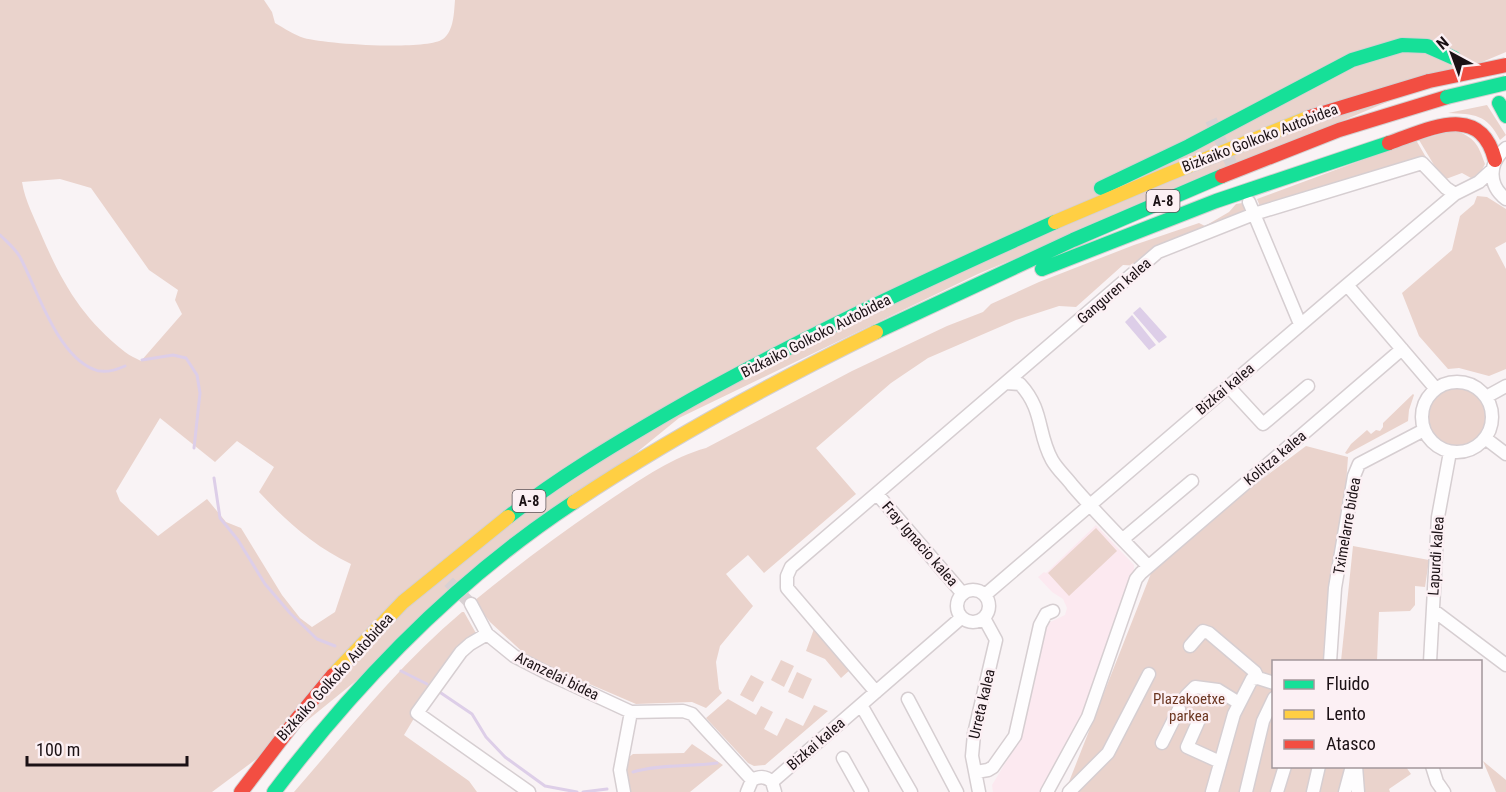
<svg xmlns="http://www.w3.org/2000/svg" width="1506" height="792" font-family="'Roboto Condensed',sans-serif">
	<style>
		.built { fill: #fce9f0 }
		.green { fill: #ead3cc; fill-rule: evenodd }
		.water { fill: #ddcee8 }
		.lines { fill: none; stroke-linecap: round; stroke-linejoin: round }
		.stream { stroke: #ddcee8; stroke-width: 3 }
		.street-tunnel { stroke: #d8d1d3; stroke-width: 12; stroke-dasharray: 12 6; stroke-linecap: butt }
		.street-casing { stroke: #d6ced1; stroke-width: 15 }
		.fast-casing { stroke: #d4d0d1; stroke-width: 16 }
		.slow-casing { stroke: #d4d0d1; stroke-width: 16 }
		.jam-casing { stroke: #d4d0d1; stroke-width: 16 }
		.street { stroke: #fefdfe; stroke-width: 12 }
		.fast { stroke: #16e098; stroke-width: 14 }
		.slow { stroke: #ffcf43; stroke-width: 14 }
		.jam { stroke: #f24e42; stroke-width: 14 }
		.fast-bridge-casing { stroke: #d4d0d1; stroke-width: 16; stroke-linecap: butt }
		.jam-bridge-casing { stroke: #d4d0d1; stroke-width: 16; stroke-linecap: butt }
		.fast-bridge { stroke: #16e098; stroke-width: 14 }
		.jam-bridge { stroke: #f24e42; stroke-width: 14 }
		.labels { text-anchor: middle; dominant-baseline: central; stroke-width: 5; stroke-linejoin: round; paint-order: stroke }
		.shield { fill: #fcf0f4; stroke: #5e5458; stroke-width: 1.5 }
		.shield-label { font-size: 14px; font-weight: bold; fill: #1b1115 }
		.street-label { font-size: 15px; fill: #1b1115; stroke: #fcf0f4 }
		.park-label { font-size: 15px; fill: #6b3621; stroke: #fcf0f4 }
	</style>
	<rect width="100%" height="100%" fill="#f9f3f5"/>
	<path class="built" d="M1096,525L1134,565V570L1085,715L1042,792H993L992,785L1020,739L1046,624L1065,615L1067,608L1063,599L1052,592L1038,577L1044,572L1046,573Z"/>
	<path class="green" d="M0,0H264L272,12L275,23C284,28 294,35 304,38C325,44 426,51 443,39C454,31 454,12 455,0H1506V52L978,274L679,418L298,728L212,792H0ZM60,179L91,188L149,270L178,290L175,300L182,314L141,361C136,358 130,356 125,352C82,318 62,283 41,234C34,217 25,201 22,182ZM160,418L215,462L237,441L274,467L259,492C286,521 315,547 351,564L335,612L312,627L300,618L282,595L241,528L226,522L207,499L158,536L120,501L116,491Z
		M1487,105L1506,135L1500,140C1487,114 1474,114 1448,113Z
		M1455,130C1475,138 1478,144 1485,164L1480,174L1471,178L1462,173L1446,179L1440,175L1419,140Z
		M1416,140L1427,159L1264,216L1257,199Z
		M1477,196L1487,197L1506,209V242L1495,248L1506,269V369L1489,376L1459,368L1448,369L1419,336L1402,293L1452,250L1460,216L1474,204Z
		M1249,202L1254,214L1143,266L1123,265L1076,307L1059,306L1016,320L928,358L891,383L816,448L856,494L764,573L748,555L726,574L753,606L720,646L716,662L719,689L722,693L706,708L692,702L636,704L529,658L490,622L474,601C519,564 565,530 614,497C643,478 673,457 706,448L852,371L947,326L983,312L991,304L1039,282L1134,245L1199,223L1205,226L1229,212L1236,204Z
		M1426 417a30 30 0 1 1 60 0a30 30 0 1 1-60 0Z
		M1413,394L1414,395L1409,410L1408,421L1347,454L1345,453L1351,444L1367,430L1371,434L1376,430L1380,431L1383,427V423Z
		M1306,446L1348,457L1333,661L1274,662V766L1406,767L1411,774L1389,789L1390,792H1065L1157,558Z
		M1096,528L1117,551L1069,596L1048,573Z
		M1353,546L1429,560L1425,587L1415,586V605L1410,611L1379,612L1377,661H1341Z
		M462,612H464L477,635L416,715L404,735L469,781L477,792H294C348,730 399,665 462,612Z
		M814,629L822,634L851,669L841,678L825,659L806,651Z
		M781,660L794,666L784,687L771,680Z
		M797,672L812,679L803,699L788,692Z
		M751,675L764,682L753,702L740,695Z
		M728,699L756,715L761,706L773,712L764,729L777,736L786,718L803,726L814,705L828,711L765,765L754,766L748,763L706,718Z
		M692,744L723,765L690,792H624L622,762L633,754L684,753Z
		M1483,761L1506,780V792H1496Z"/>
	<path class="water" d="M1140,307L1167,337L1159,343L1133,313Z
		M1132,315L1156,345L1149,350L1125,322Z"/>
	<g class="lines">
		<path class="stream" d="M0,235C7,242 17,250 21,259C38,292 57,354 93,369C103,374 116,370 125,366
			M142,360L173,355L186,358L197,375L200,393L194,448
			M214,478L220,518L238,540L265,584L290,613L317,639L335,646
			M401,671L427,684
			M441,693L472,714L486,737L505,757L545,786L577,792
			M633,772C660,764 689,767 717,763
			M583,792L607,789"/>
		<path class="street-tunnel" d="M1211,120L1237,176
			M436,569L471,604"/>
		<g class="street-casing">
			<path id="street" d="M1506,148C1488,163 1488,185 1506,199
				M1249,202L1300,324
				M1347,285L1436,389
				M1422 417a35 35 0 1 1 70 0a35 35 0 1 1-70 0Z
				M1006,383L1020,384C1044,410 1037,433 1052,460C1057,469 1066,477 1072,485C1096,513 1122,539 1148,566
				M1228,386L1263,424L1308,386
				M1486,397L1506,386
				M1485,438L1506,454
				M877,494L963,594
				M1123,539L1192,481
				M957 606a16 16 0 1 1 32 0a16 16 0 1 1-32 0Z
				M985,595L1347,285L1455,194L1479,182L1492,170
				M471,604L487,634L514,656L551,675L631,712L683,711L692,714L752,780
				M1433,610L1506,665
				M487,634L470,644L461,652L417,713L529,792
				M1190,646L1203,631L1209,633L1255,672L1258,678
				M1330,662L1335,588L1354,476L1359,464L1424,430
				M1430,662L1438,517L1450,452
				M1258,678L1274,683
				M876,692L787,588V576L791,567L1158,252L1254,214L1422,163L1446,188L1455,194
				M1186,696L1195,687L1218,690L1239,703
				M908,699L957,792
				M861,705L911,792
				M1199,720L1187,747L1220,762
				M1162,743L1179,709
				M843,758L862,792
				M1356,766L1358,792
				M1432,766L1437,782L1444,792
				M976,772L988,770L993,767L1015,736L1040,625L1046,614L1053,611
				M772,782L961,618
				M624,792L620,770L631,712
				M747,792L752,780C759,776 766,776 772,782L775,792
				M979,792L972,756L974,734L996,640L984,618
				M1047,792L1088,717L1136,579L1141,573L1402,349
				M1069,792L1108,753L1149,674
				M1212,792L1234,714L1252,679L1258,678
				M1246,792L1263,721L1274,698
				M1277,792L1285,766
				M1313,792L1319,766
				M1345,792L1352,766"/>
		</g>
		<g class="fast-casing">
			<path id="fast" d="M1499,103L1506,116
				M1101,188L1189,146L1352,60L1402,45L1427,46L1454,58
				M1042,269L1216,201L1389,143
				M876,332L1073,240L1222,176
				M508,517C558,478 613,445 668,413C793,341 924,281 1055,222
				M274,792C358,681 457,579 574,502"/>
		</g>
		<g class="slow-casing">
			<path id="slow" d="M1055,222L1166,175L1310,117
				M574,502C670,438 772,383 876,332
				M333,675L403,602L508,517"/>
		</g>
		<g class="jam-casing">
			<path id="jam" d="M1310,117L1429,81
				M1389,143C1428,130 1480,101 1495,160
				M1222,176L1339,130L1447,97
				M241,792L296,720L333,675"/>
		</g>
		<use href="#street" class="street"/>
		<use href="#fast" class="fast"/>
		<use href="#slow" class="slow"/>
		<use href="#jam" class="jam"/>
		<g class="fast-bridge-casing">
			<path id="fast-bridge" d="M1447,97L1506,83"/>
		</g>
		<g class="jam-bridge-casing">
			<path id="jam-bridge" d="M1429,81L1506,65"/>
		</g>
		<use href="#fast-bridge" class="fast-bridge"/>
		<use href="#jam-bridge" class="jam-bridge"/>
	</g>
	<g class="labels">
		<g class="shield">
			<rect x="1146.5" y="190" width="33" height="22" rx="4.5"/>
			<rect x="512.5" y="490" width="33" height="22" rx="4.5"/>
		</g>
		<g class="shield-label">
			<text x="1163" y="201">A-8</text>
			<text x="529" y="501">A-8</text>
		</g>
		<g class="street-label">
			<text transform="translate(1260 138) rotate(-21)">Bizkaiko Golkoko Autobidea</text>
			<text transform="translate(1114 291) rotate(-41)">Ganguren kalea</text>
			<text transform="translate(816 336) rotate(-27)">Bizkaiko Golkoko Autobidea</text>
			<text transform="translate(1225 389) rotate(-40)">Bizkai kalea</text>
			<text transform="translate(1275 458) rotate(-40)">Kolitza kalea</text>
			<text transform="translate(1347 526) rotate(-80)">Tximelarre bidea</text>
			<text transform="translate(920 544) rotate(49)">Fray Ignacio kalea</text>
			<text transform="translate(1436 556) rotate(-86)">Lapurdi kalea</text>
			<text transform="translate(557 676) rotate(26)">Aranzelai bidea</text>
			<text transform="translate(335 677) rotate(-48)">Bizkaiko Golkoko Autobidea</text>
			<text transform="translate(982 704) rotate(-77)">Urreta kalea</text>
			<text transform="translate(816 744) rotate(-41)">Bizkai kalea</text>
		</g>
		<g class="park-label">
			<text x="1189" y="699">Plazakoetxe<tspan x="1189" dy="17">parkea</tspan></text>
		</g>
	</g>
	<rect x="1272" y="660" width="210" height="108" fill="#fcf0f4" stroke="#a2979b" stroke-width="1.5"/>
	<rect x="1284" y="680" width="30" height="9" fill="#16e098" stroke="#a2979b" stroke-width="1.5"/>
	<text x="1326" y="690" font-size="18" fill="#1b1115">Fluido</text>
	<rect x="1284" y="710" width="30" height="9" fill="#ffcf43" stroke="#a2979b" stroke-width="1.5"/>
	<text x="1326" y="720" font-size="18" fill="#1b1115">Lento</text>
	<rect x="1284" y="740" width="30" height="9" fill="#f24e42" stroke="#a2979b" stroke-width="1.5"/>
	<text x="1326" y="750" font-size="18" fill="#1b1115">Atasco</text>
	<g transform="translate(1452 54) rotate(319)" stroke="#fcf0f4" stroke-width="4.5" paint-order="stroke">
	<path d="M0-4.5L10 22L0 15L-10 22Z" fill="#1b1115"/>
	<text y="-9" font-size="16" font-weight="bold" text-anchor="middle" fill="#1b1115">N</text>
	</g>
	<path d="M27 756v9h160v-9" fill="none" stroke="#1b1115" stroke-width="3"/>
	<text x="36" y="756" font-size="18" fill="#1b1115" stroke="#fcf0f4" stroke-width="4.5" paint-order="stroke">100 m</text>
</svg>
